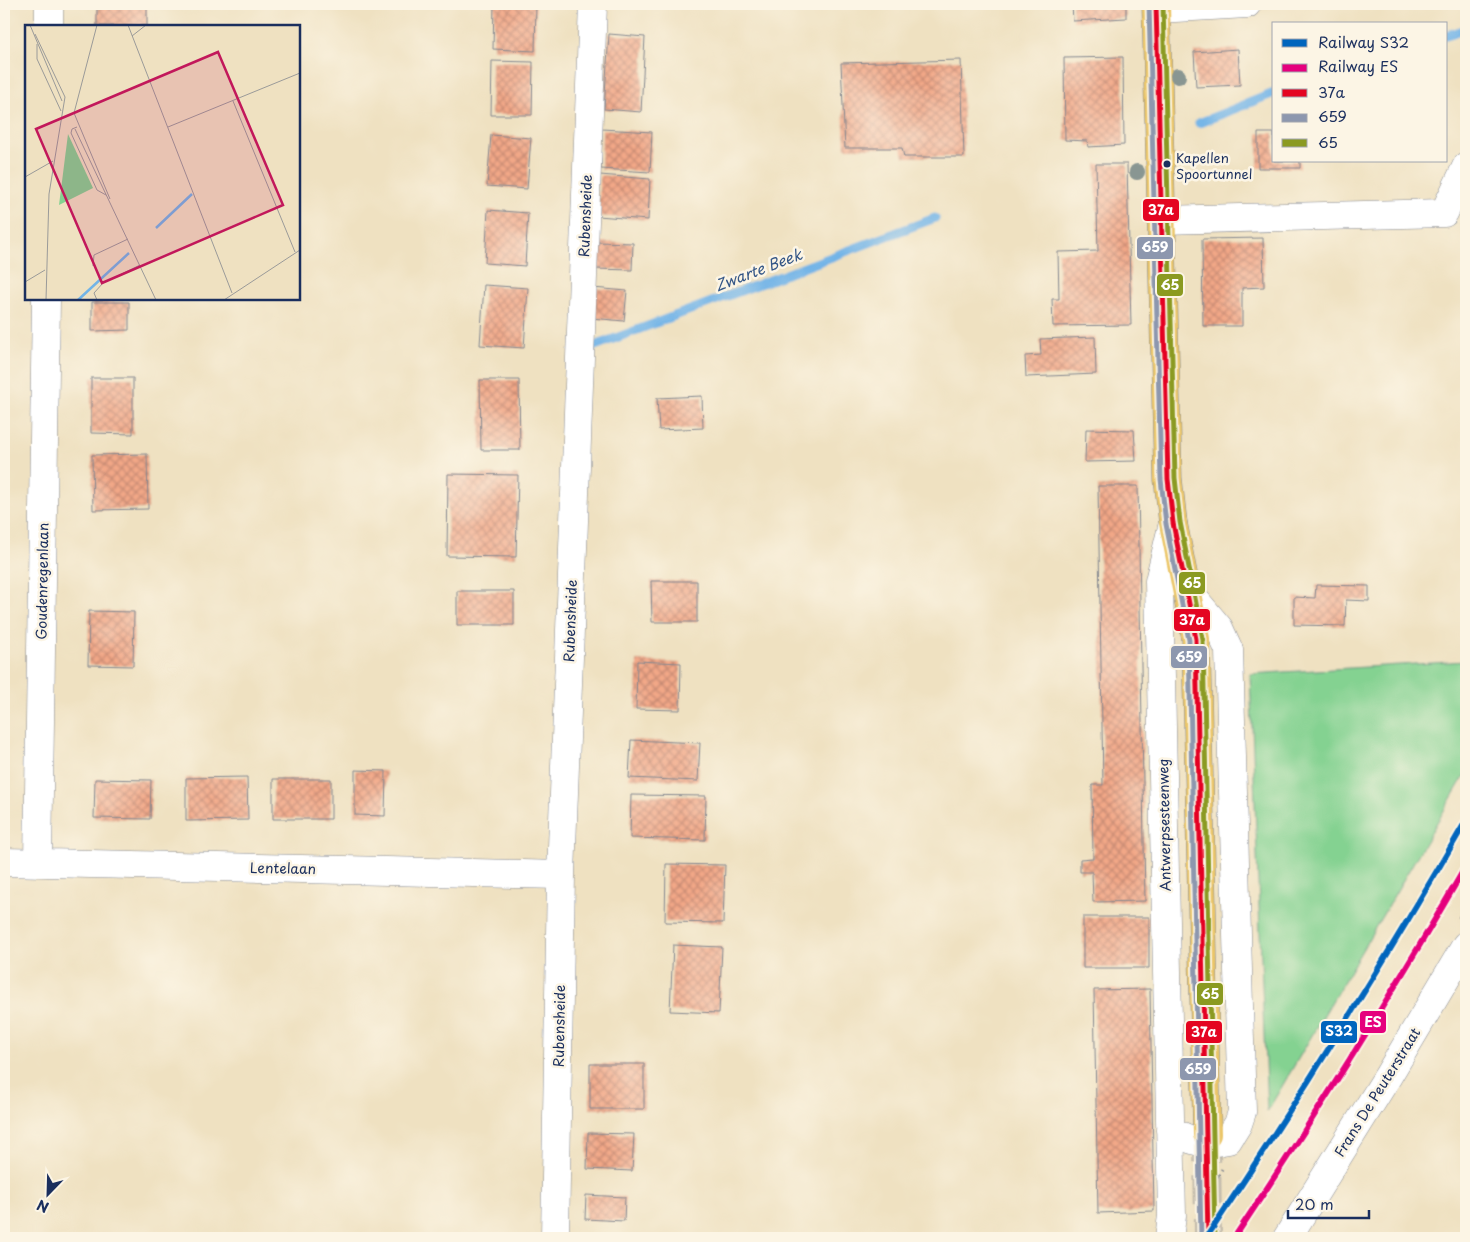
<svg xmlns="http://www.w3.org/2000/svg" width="1470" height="1242" font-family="'Playpen Sans',sans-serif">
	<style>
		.grass { fill: #84d291; stroke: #508078 }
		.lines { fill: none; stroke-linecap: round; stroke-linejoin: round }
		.stream { stroke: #72b4e7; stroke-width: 9 }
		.building { fill: url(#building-cross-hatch) }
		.major-tunnel { stroke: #c5bdad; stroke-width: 28; stroke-dasharray: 28 14; stroke-linecap: butt }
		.minor-casing { stroke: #858890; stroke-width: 29 }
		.major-casing { stroke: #858890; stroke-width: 29 }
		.path { stroke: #858890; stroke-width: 3; stroke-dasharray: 4 4; stroke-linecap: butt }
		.minor { stroke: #fff; stroke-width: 28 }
		.major { stroke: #ebc669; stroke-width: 28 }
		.bus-1-casing { stroke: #fcf5e5; stroke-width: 9 }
		.bus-2-casing { stroke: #fcf5e5; stroke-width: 9 }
		.bus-3-casing { stroke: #fcf5e5; stroke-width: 9 }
		.bus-1 { stroke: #e40521; stroke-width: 5 }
		.bus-2 { stroke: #8d97ae; stroke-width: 5 }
		.bus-3 { stroke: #8b9a21; stroke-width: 5 }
		.rail-1-casing { stroke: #fcf5e5; stroke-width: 10 }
		.rail-2-casing { stroke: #fcf5e5; stroke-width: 10 }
		.rail-1 { stroke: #0065bd; stroke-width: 6 }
		.rail-2 { stroke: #e5007d; stroke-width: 6 }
		.tree { fill: #899692 }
		.bus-dot { fill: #1b2f5e; stroke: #fcf5e5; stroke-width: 2 }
		.labels { text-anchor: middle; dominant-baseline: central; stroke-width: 5; stroke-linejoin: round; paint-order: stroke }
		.bus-label { font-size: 13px; fill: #1b2f5e; stroke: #fcf5e5; text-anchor: start }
		.street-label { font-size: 14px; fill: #1b2f5e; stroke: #fcf5e5 }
		.water-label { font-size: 15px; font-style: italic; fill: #355787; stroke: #fcf5e5 }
		.inset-river { fill: none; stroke: #72b4e7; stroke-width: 2.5 }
		.inset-road { fill: none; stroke: #9a9a99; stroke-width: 1 }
		.view { fill: #c2185b; fill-opacity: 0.15; stroke: #c2185b; stroke-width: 2.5 }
		.inset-edge { fill: none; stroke: #1b2f5e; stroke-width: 2.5 }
		.line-badge { stroke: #fcf5e5; stroke-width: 2 }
		.badge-label { font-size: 14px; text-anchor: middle; font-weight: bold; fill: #fff }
	</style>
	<defs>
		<pattern id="building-cross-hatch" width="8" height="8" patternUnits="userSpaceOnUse" patternTransform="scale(1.25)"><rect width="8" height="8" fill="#f2a787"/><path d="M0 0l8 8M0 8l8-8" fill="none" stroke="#c38872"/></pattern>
	</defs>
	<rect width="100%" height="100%" fill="#fcf5e5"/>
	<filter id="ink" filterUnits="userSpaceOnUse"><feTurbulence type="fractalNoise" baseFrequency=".02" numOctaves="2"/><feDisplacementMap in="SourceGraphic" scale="10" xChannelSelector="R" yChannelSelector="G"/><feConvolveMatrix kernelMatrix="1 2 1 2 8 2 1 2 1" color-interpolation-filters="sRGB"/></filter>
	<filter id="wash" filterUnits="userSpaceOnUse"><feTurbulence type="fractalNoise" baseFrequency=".0096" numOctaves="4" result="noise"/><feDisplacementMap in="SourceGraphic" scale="20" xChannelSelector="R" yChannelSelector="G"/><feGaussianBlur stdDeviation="1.12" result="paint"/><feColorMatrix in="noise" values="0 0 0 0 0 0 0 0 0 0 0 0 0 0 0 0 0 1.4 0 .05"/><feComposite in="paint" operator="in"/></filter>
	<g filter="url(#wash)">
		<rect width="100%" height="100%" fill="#efe1c1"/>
		<path class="grass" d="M1466,661V773L1267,1112L1250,674Z"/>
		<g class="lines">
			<path class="stream" d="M1446,35L1466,29
				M1199,123L1274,93
				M592,347L935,218"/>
		</g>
		<g id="blocks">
			<path class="building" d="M97,4H147V26H97Z
				M494,4H536L535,51L493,49Z
				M1072,4H1126V18L1073,21Z
				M609,34L645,37L641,112L604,109Z
				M1238,49L1240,85L1196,87L1194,52Z
				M1123,57L1124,145L1088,147L1087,141L1065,140L1064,58Z
				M961,60L964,157H904L902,148H845L841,63Z
				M492,61L533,62L532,115H491Z
				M602,129L652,132L650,172L601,169Z
				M1258,133H1274V161H1300V168H1258Z
				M491,135L531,138L527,189L487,186Z
				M1096,164H1127L1131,325L1053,326L1052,299H1059L1058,252L1098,251Z
				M600,175L650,179L648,220L598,216Z
				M488,210L528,213L525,266L485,263Z
				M1263,238L1264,287L1242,288V326H1203L1202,239Z
				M596,242L633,243L632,270L595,269Z
				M484,285L528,288L524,348L480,345Z
				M593,288L627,291L624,321L591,318Z
				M92,302H129V330L92,331Z
				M1095,337L1096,374L1026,377L1025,356L1041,355L1040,339Z
				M91,378H133V434L91,433Z
				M480,380H519L520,450H481Z
				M702,396L703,428L659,430L657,398Z
				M1086,429L1134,430L1136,461L1085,462Z
				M147,454L148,509L93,510L92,455Z
				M448,474L518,475L516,557L447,556Z
				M1098,486H1138L1145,901L1093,902L1092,872H1080V859L1093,858L1092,785H1103Z
				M651,581H697V622H652Z
				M1316,585L1369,586V601L1346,600L1345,626L1294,625V597L1315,598Z
				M457,591H514V625H457Z
				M89,611L134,612L133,666L88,665Z
				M637,661L681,663L680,710L636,709Z
				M631,740L700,743L698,781L629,778Z
				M355,770L386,771L385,816L355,815Z
				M247,777L248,820L186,821V778Z
				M95,779L151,780L150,819L94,818Z
				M273,779H331V819H273Z
				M631,795L706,796L705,840L630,838Z
				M666,864L725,865L723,923L665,922Z
				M1083,917H1149V968H1083Z
				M673,945L722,947L719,1013L670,1011Z
				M1150,989L1154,1211L1098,1213L1094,990Z
				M590,1064H644V1109H590Z
				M588,1133L634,1134L632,1171L587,1169Z
				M586,1195L625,1197L624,1221L585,1219Z"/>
		</g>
	</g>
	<g filter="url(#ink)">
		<use href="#blocks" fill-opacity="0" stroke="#858890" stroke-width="1"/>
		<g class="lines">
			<path class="major-tunnel" d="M1207,1134L1208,1238"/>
			<g class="minor-casing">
				<path id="minor" d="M1157,9L1247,4
					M49,26V4
					M1162,220L1444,213L1466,167
					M4,862L561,875
					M38,863L46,299
					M1170,1130C1192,1142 1203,1145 1228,1140L1238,1124L1242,1112L1229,650L1219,628L1186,589
					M555,1238L561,875L593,4
					M1169,1238L1172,1216L1159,581L1173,523
					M1287,1238L1388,1076L1466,945"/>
			</g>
			<g class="major-casing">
				<path id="major" d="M1156,4L1168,479L1173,523L1196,639L1207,1134"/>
			</g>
			<path class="path" d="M1459,918L1466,906
				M1200,1204L1222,1169"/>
			<use href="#minor" class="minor"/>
			<use href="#major" class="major"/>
			<g class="bus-1-casing">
				<path id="bus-1" d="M1156,4L1168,479L1173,523L1196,639L1208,1238"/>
			</g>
			<g class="bus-2-casing">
				<path id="bus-2" d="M1149,4L1161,479L1166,524L1189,640L1201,1238"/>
			</g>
			<g class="bus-3-casing">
				<path id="bus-3" d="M1163,4L1175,478L1180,522L1203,639L1215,1238"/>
			</g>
			<use href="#bus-1" class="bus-1"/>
			<use href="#bus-2" class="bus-2"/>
			<use href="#bus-3" class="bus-3"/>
			<g class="rail-1-casing">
				<path id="rail-1" d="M1206,1238C1297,1102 1384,963 1466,821"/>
			</g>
			<g class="rail-2-casing">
				<path id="rail-2" d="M1234,1238C1315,1117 1393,993 1466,866"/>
			</g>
			<use href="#rail-1" class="rail-1"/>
			<use href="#rail-2" class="rail-2"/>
		</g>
		<g class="tree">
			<circle cx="1178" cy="76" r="8"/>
			<circle cx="1137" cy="172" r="8"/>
		</g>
	</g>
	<circle class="bus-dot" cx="1167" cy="164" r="4.5"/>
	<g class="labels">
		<g class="bus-label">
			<text x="1176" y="157">Kapellen<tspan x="1176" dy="16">Spoortunnel</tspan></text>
		</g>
		<g class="street-label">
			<text transform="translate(585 216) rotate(-88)">Rubensheide</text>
			<text transform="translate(42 581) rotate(-89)">Goudenregenlaan</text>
			<text transform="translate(570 621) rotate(-88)">Rubensheide</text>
			<text transform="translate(1164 825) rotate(-91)">Antwerpsesteenweg</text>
			<text transform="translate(283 868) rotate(1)">Lentelaan</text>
			<text transform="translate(559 1026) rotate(-89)">Rubensheide</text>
			<text transform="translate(1377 1092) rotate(-58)">Frans De Peuterstraat</text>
		</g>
		<g class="water-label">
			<text transform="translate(758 269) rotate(-21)">Zwarte Beek</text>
		</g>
	</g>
	<g transform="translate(25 25)">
		<rect width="275" height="275" fill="#efe1c1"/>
		<path d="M43,109L68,163L34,180Z" fill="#84d291"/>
		<path class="inset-river" d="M131,203L167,169M53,275L104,228"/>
		<path class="inset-road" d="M5,0L37,76M72,0L49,88L85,174M103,0L207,268M10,9L40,72L24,169L21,275M107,11L121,0M12,19V34L36,86M208,76L270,227M52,102L47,104L46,108L72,165L81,170M143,102L275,48M50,104L131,275M0,152L28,136M68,241L69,230L103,214M0,257L20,245M72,275L69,268L78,258L115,240M199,275L275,225"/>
		<path class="view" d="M193,27L258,180L77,258L11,104Z"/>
		<rect width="275" height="275" class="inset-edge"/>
	</g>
	<g class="line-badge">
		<rect x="1142" y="198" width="38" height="24" rx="5" fill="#e40521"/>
		<rect x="1136" y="236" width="38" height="24" rx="5" fill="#8d97ae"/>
		<rect x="1156" y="273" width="28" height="24" rx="5" fill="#8b9a21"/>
		<rect x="1178" y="571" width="28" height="24" rx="5" fill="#8b9a21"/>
		<rect x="1173" y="608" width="38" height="24" rx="5" fill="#e40521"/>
		<rect x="1170" y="645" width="38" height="24" rx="5" fill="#8d97ae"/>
		<rect x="1196" y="982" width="28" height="24" rx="5" fill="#8b9a21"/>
		<rect x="1359" y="1010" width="28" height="24" rx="5" fill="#e5007d"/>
		<rect x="1320" y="1020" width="38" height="24" rx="5" fill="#0065bd"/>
		<rect x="1185" y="1020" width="38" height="24" rx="5" fill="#e40521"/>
		<rect x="1179" y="1057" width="38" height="24" rx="5" fill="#8d97ae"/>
	</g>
	<g class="badge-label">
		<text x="1161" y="215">37a</text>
		<text x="1155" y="252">659</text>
		<text x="1170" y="290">65</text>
		<text x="1192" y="588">65</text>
		<text x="1192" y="625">37a</text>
		<text x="1189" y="662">659</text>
		<text x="1210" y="999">65</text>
		<text x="1373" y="1027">ES</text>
		<text x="1339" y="1036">S32</text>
		<text x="1204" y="1037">37a</text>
		<text x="1198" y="1074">659</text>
	</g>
	<rect width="1470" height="1242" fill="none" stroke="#fcf5e5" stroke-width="20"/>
	<rect x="1272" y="22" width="175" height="140" fill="#fcf5e5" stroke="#a2a6af"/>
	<rect x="1282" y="39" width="25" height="8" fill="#0065bd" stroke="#a2a6af"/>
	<text x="1318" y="48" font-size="15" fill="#1b2f5e">Railway S32</text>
	<rect x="1282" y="64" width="25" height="8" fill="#e5007d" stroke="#a2a6af"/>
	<text x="1318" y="72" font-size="15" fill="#1b2f5e">Railway ES</text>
	<rect x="1282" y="89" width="25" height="8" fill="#e40521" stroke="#a2a6af"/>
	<text x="1318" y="98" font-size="15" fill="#1b2f5e">37a</text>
	<rect x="1282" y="114" width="25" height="8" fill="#8d97ae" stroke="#a2a6af"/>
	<text x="1318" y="122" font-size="15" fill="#1b2f5e">659</text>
	<rect x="1282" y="139" width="25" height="8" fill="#8b9a21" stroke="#a2a6af"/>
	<text x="1318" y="148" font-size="15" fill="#1b2f5e">65</text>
	<g transform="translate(48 1194) rotate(203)" stroke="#fcf5e5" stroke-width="4" paint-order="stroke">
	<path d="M0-4L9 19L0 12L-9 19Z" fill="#1b2f5e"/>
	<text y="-8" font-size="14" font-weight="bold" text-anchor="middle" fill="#1b2f5e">N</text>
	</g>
	<path d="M1288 1210v8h81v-8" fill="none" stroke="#1b2f5e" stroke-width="2.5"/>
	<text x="1295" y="1210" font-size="15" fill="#1b2f5e" stroke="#fcf5e5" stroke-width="4" paint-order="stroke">20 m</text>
</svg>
